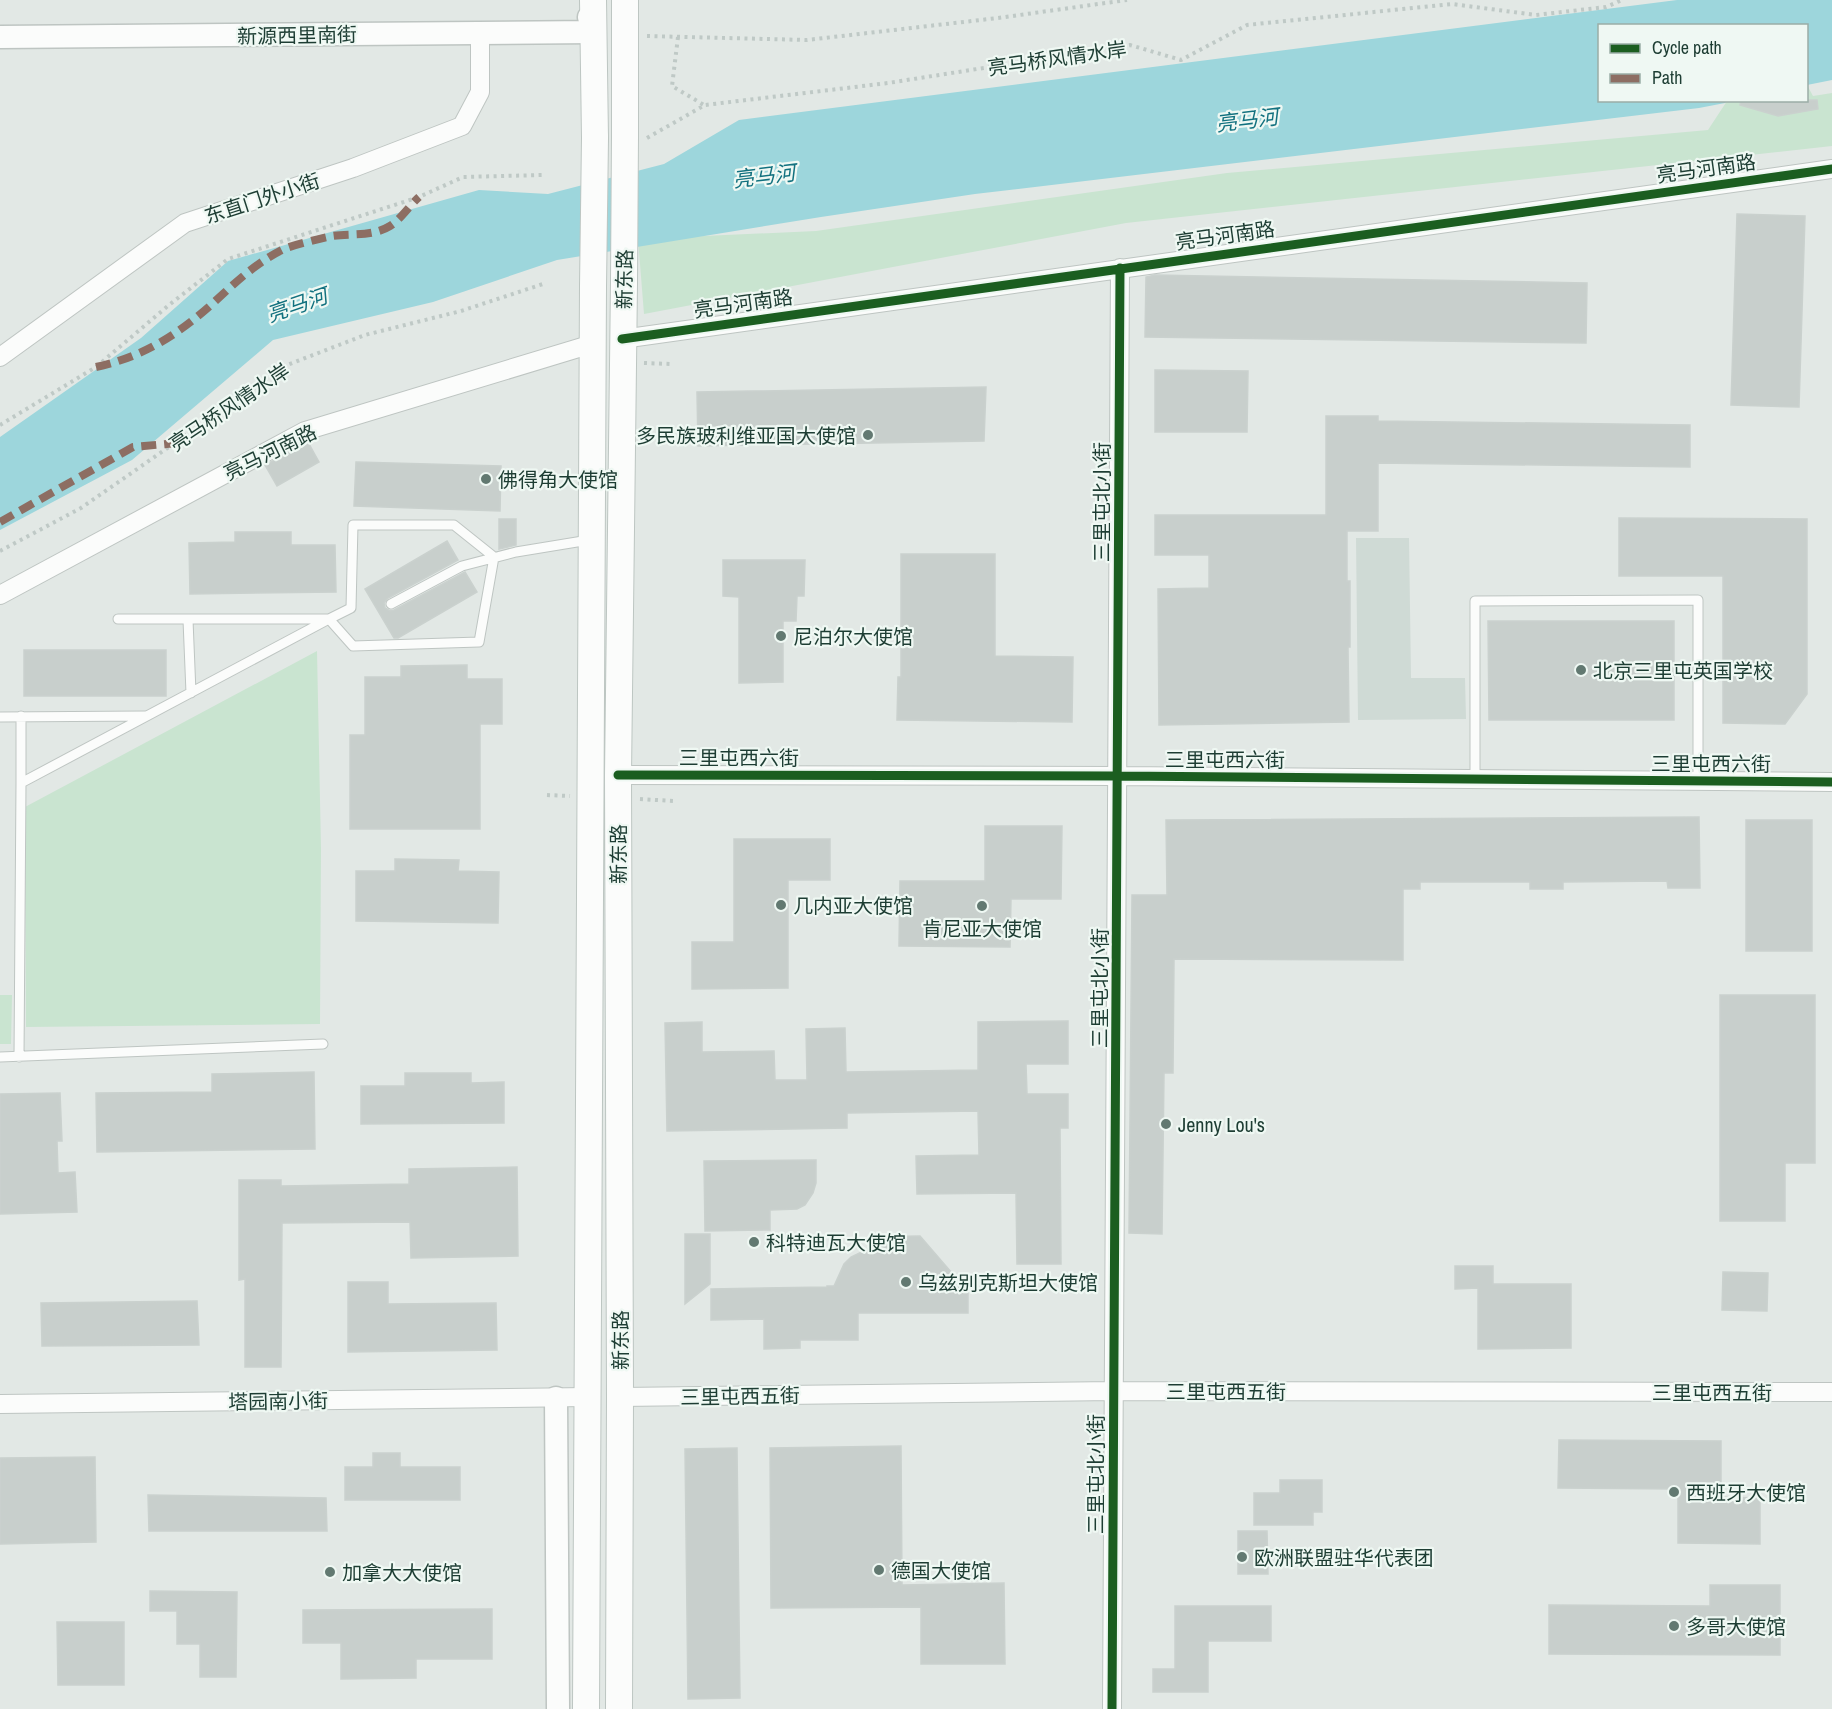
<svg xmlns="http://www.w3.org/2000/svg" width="1832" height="1709" font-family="'Archivo Narrow','Noto Sans SC',sans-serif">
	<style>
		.built { fill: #cfdad5 }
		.green { fill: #c9e4d0 }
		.water { fill: #9dd6dc }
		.building { fill: #c8cfcc; stroke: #cad1ce; stroke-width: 1.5 }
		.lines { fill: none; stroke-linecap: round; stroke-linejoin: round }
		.service-casing { stroke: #bec5c2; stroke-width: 11 }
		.minor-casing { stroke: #bec5c2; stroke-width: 20 }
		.tertiary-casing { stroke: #bec5c2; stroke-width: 25 }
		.secondary-casing { stroke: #bdc6c2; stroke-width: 28 }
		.path { stroke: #bfc9c6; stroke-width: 4; stroke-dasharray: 3 4.5; stroke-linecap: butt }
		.service { stroke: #fbfcfb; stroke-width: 9 }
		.minor { stroke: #fbfcfb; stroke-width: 18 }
		.tertiary { stroke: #fbfcfb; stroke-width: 22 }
		.secondary { stroke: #fbfcfb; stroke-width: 26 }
		.secondary-bridge-casing { stroke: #bdc6c2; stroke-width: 28; stroke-linecap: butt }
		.secondary-bridge { stroke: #fbfcfb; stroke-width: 26 }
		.quiet { stroke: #8d6e63; stroke-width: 8; stroke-dasharray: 15 8; stroke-linecap: butt }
		.cycleway-casing { stroke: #eff8f3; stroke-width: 13 }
		.cycleway { stroke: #1b5e20; stroke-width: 9 }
		.poi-dot { fill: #627971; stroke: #eff8f3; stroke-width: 2 }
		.labels { text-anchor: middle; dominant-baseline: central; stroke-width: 4.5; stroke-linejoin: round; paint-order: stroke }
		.street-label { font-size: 20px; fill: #1d3d33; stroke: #eff8f3 }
		.poi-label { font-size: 20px; fill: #1d3d33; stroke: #eff8f3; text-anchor: start }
		.water-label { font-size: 21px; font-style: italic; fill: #12717f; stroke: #eff8f3 }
	</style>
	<rect width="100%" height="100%" fill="#e2e8e5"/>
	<path class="built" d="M1356,538H1409L1411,678H1465L1466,719L1358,720Z"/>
	<path class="green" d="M1807,85L1813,96L1832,93V146L1126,223L644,314L638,239L816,231L1227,173L1708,130L1727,101L1806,100Z
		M317,651L321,849L320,1024L26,1027L25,807Z
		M0,995H12L11,1044H0Z"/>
	<path class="water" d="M1677,0H1832V80L1807,85L1806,26H1600V100L1727,101L1725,103L1699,108L975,194L821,217L557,260L433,302L273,340L132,460L0,530V437L141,338L228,261L479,190L548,194L664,164L739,120Z"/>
	<path class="building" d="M1741,100H1817L1818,109L1778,116L1740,105Z
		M1737,214L1805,216L1799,407L1731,405Z
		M1155,275L1587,283L1586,343L1145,337L1146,277Z
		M1155,370L1248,371L1247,432H1155Z
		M986,387L984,441L698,446L697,392Z
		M1326,416H1378V421L1690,425V467L1378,463V531H1347V581H1350V647H1348L1349,722L1159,725L1158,589L1209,588V555H1155V515H1326Z
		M308,442L319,462L277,486L265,465Z
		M356,462L501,466L500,511L354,506Z
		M1619,518L1807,519V694L1785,724L1723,723V576H1619Z
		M499,519H516V545L499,549Z
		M235,532H291V545H335L336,592L190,594L189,543L235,542Z
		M447,541L458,560L388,598L384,603L385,608L390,611L394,610L465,572L477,592L398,638H394L365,589Z
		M901,554H995V656L1073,657L1072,722L897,720L898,677H901Z
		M723,560H805L804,596H797L796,621H783V682L739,683V597L723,596Z
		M1488,621H1674V720H1489Z
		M24,650H166V696H24Z
		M467,665V679H502V724H480V829H350V735H365V677H401V666Z
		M1699,817L1700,888H1668L1667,881L1563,882V889H1530V882H1420V889H1403V960L1174,959L1173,1073H1164L1162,1234L1129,1233L1132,895H1167L1166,820Z
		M1746,820H1812V951H1746Z
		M985,826H1062L1061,899H1011L1010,947L899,946L900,881H985Z
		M734,839H830V880H788V988L692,989V942H734Z
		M395,859L459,860L458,871L499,872L498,923L356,921V871H395Z
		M1720,995H1815V1163H1785V1221H1720Z
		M1068,1021V1064H1026L1027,1094H1068V1128H1060L1061,1264H1017L1016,1193L917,1194L916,1156L979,1155L978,1111L847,1113V1128L667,1131L665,1023L702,1022V1052L774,1051L775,1080H807L806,1029L845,1028L846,1072L978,1070V1022Z
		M314,1072L315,1149L97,1152L96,1093L212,1092V1074Z
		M405,1073H471V1083L504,1082V1123L361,1124V1086H405Z
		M60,1093L62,1141H57L58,1173L75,1172L77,1212L0,1214V1094Z
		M816,1160V1183L813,1193L805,1205L797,1209L770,1210V1230L705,1231L704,1161Z
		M517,1167L518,1256L411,1258L410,1222L282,1223L281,1367H245V1279L239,1280V1180H281V1186L409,1184V1169Z
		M685,1234H710V1284L685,1304Z
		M920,1236L958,1280H968V1313H858V1340H800V1348L764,1349V1319L711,1320V1289L827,1287V1286H834L844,1264L851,1257L870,1248V1237Z
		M1455,1266H1493V1284H1571V1348L1478,1349V1288L1455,1289Z
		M1723,1272L1768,1273L1767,1311L1722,1310Z
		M348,1282H388V1304L496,1303L497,1350L348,1352Z
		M197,1301L199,1345L42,1346L41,1303Z
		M1559,1440L1721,1441V1497L1760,1498V1544L1678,1543V1489L1558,1488Z
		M901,1446L902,1585L1004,1583L1005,1664H921V1607L771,1608L770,1448Z
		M737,1448L740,1698L688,1699L685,1449Z
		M373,1453H400V1467H460V1500H345V1467H373Z
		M95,1457L96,1542L0,1544V1458Z
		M1280,1480H1322V1512H1313V1525H1254V1493H1280Z
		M148,1495L326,1498L327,1531H149Z
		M1238,1531H1267L1268,1574H1238Z
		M1710,1585H1780V1655L1549,1654V1605L1710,1606Z
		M150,1591L237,1592L236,1677H200V1644H177V1611H150Z
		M1175,1606H1271V1641H1208V1692H1153V1669H1175Z
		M492,1609V1659H416V1678L341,1679V1643H303V1610Z
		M57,1622H124V1685H58Z"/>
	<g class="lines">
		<g class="service-casing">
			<path id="service" d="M391,604L462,566L516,552L589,540
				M188,620L191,693
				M21,716V783
				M0,717L145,716
				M1475,779V601L1698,600V781
				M0,1057L323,1044
				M19,1057L21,783L329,619L351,608L353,525H454L494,557L479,642L353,646L329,619H118"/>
		</g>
		<g class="minor-casing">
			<path id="minor" d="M622,339L1832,169
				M0,357L185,223L353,168L462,126L480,92V33
				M0,595L305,431L592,344
				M618,775L1118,776L1832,782
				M620,1397L1113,1391L1832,1392
				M0,1404L587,1397
				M1112,1709L1120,268"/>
		</g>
		<g class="tertiary-casing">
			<path id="tertiary" d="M0,37L594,32L589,17
				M556,1398L558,1709"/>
		</g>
		<g class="secondary-casing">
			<path id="secondary" d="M593,0L595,138
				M625,0V136
				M586,1709L593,287
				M619,1709L620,1397L618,775L624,283"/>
		</g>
		<path class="path" d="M647,36L807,40L998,18L1127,0
			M678,37L672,86L704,105
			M647,138L705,105L888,83L1130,45L1181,60L1247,25L1452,4L1536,15L1606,7L1622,0
			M644,363L670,364
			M0,425L96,367L169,305L228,259L419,197L463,177L542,175
			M0,551L81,508L287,365L365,335L461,311L546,283
			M547,795L570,796
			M640,799L673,801"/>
		<use href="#service" class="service"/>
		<use href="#minor" class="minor"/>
		<use href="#tertiary" class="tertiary"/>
		<use href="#secondary" class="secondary"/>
		<g class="secondary-bridge-casing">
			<path id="secondary-bridge" d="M624,283L625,136
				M593,287L595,138"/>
		</g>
		<use href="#secondary-bridge" class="secondary-bridge"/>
		<path class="quiet" d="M96,367C142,357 176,336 211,305C234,284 255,263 284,249C293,245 322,238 332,236C352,233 372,237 390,226C401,219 409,206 419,197
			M0,522L133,447L177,443"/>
		<g class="cycleway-casing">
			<path id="cycleway" d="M622,339L1832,169
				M618,775L1118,776L1832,782
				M1112,1709L1120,268"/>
		</g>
		<use href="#cycleway" class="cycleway"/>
	</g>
	<g class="poi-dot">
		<circle cx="868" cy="435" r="6"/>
		<circle cx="486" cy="479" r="6"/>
		<circle cx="781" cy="636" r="6"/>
		<circle cx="1581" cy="670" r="6"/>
		<circle cx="781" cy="905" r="6"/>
		<circle cx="982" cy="906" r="6"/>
		<circle cx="1166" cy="1124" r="6"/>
		<circle cx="754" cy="1242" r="6"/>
		<circle cx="906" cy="1282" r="6"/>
		<circle cx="1674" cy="1492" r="6"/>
		<circle cx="1242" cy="1557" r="6"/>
		<circle cx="879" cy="1570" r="6"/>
		<circle cx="330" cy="1572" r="6"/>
		<circle cx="1674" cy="1626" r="6"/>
	</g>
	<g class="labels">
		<g class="street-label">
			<text transform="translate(297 35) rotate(-1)">新源西里南街</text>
			<text transform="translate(1057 58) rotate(-8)">亮马桥风情水岸</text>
			<text transform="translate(1706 168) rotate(-8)">亮马河南路</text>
			<text transform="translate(262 198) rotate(-18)">东直门外小街</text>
			<text transform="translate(1225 235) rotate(-8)">亮马河南路</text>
			<text transform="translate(624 279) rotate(-89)">新东路</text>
			<text transform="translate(743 303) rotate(-8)">亮马河南路</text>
			<text transform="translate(229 407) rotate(-34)">亮马桥风情水岸</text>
			<text transform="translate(270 452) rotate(-26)">亮马河南路</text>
			<text transform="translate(1101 502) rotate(-90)">三里屯北小街</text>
			<text x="739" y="757">三里屯西六街</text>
			<text x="1225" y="759">三里屯西六街</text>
			<text x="1711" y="763">三里屯西六街</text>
			<text transform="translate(618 854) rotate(-90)">新东路</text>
			<text transform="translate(1099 988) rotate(-90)">三里屯北小街</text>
			<text transform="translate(620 1340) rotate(-90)">新东路</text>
			<text x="1226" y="1391">三里屯西五街</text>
			<text x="1712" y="1392">三里屯西五街</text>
			<text transform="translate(740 1396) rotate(-1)">三里屯西五街</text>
			<text transform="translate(278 1401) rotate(-1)">塔园南小街</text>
			<text transform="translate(1095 1474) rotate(-90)">三里屯北小街</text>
		</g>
		<g class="poi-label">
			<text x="856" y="435" text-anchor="end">多民族玻利维亚国大使馆</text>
			<text x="498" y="479">佛得角大使馆</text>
			<text x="793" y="636">尼泊尔大使馆</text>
			<text x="1593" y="670">北京三里屯英国学校</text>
			<text x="793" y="905">几内亚大使馆</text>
			<text x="982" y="928" text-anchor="middle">肯尼亚大使馆</text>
			<text x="1178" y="1124">Jenny Lou's</text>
			<text x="766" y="1242">科特迪瓦大使馆</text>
			<text x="918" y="1282">乌兹别克斯坦大使馆</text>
			<text x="1686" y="1492">西班牙大使馆</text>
			<text x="1254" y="1557">欧洲联盟驻华代表团</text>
			<text x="891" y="1570">德国大使馆</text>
			<text x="342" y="1572">加拿大大使馆</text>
			<text x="1686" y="1626">多哥大使馆</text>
		</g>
		<g class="water-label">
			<text transform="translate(1247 120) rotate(-7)">亮马河</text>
			<text transform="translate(764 176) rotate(-7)">亮马河</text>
			<text transform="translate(297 305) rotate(-19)">亮马河</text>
		</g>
	</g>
	<rect x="1598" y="24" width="210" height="78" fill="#eff8f3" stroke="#9bada6" stroke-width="1.5"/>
	<rect x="1610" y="44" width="30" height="9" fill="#1b5e20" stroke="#9bada6" stroke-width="1.5"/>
	<text x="1652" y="54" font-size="18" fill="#1d3d33">Cycle path</text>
	<rect x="1610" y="74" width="30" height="9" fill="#8d6e63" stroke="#9bada6" stroke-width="1.5"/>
	<text x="1652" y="84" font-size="18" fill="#1d3d33">Path</text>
</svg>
